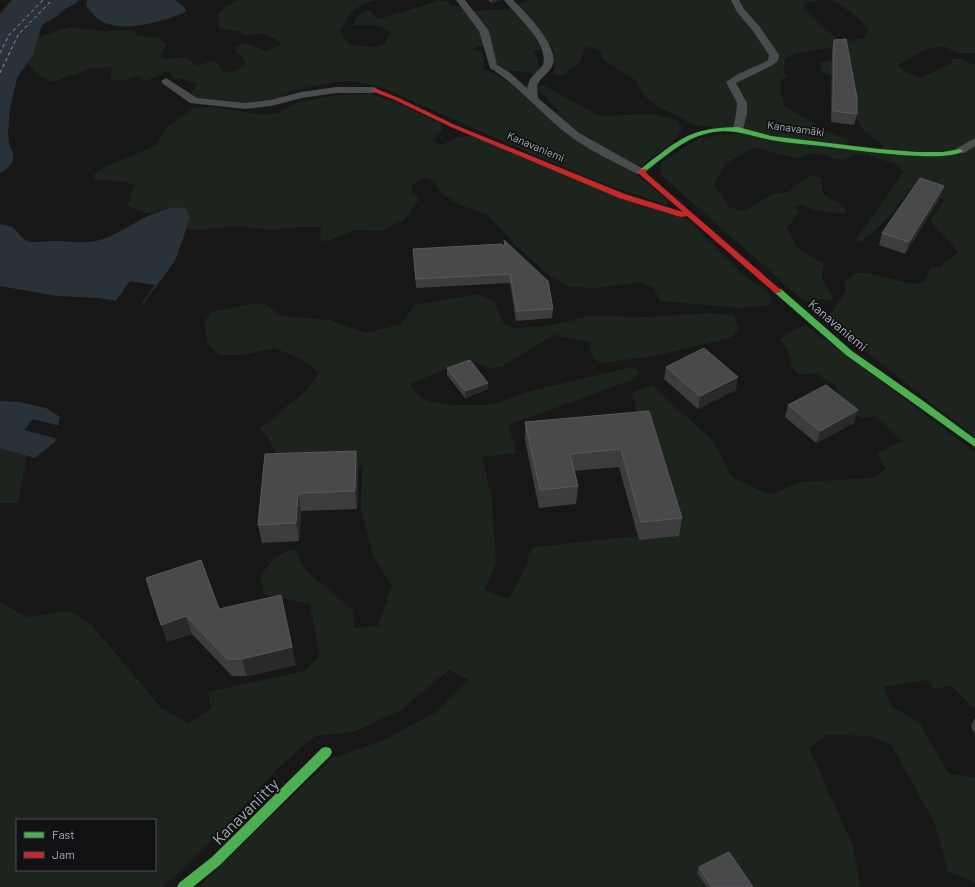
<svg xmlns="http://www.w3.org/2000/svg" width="975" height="887" font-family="Barlow,sans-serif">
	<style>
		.green { fill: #1d241e; fill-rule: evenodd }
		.water { fill: #2a3239 }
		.pier { fill: #171717 }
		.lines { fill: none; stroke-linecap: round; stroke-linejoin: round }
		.ferry { stroke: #7f9bb3; stroke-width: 1; stroke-dasharray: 3.5 3; stroke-linecap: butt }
		.lane { fill: #4b4c50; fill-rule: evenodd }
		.fast { fill: #4caf50; fill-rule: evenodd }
		.jam { fill: #c62828; fill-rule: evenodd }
		.wall { fill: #3d3d3f }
		.shaded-wall { fill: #29292a }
		.building { fill: #49494c; stroke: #58595d }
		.labels { text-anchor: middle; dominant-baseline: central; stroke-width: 3.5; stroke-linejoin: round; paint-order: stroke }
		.far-street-label { font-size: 11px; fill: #a8adb8; stroke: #111113 }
		.street-label { font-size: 13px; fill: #a8adb8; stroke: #111113 }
		.near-street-label { font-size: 16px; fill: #a8adb8; stroke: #111113 }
	</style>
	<rect width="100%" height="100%" fill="#171717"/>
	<path class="green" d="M238,0H376C354,6 350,12 340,32L350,45L379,47L386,43V39L392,34C379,22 371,25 354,26L353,24L357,16L367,9L379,19L438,1L437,0L448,1L451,7L457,6L473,11L511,9L516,11L526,22L541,49L533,52C538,58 541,66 537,73H525L523,71H506L497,66L492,47L477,46L473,49L483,53L484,69C508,79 528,97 546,115L559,111L537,89L539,86L543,85L599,116L655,114L676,120L682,129L674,141L633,172L669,201L667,205L615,188L536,156L386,89L355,81L335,82L291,91L277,100L245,104L196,99L191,94L197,84L186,80L172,77L170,71L163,72L162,75L144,81L138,75L123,81L112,80L110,77L112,67L93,68L52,82L38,75L27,63L33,55L38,37L70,27L103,31L133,30L136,35L158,38L167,44L160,56L165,59L187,57L196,66L215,60L224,72L236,71L246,63L242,56L236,53L235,48L238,45L249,44L265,51L280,45L279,41L263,33L246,36L238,31L219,28L218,14L227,6Z
		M528,0H819L806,3L803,8L836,38L850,41L864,38L869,30C857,17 847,7 830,0H975V53H956L944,46L924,50L898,65L905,72L920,78L952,63V59H960L975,65V437L826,321L846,291L844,282L855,273H868L912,284L924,282L931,267H941L944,262L958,253C951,238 934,231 931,219L945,199L911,188C898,206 879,231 859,242L855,240L904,172L895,164L868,155L854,154L844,160L836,159L820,154L814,153L795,158L754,147L725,164L714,184L729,207L745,211L759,202L775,193L789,192L800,182L812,175L821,178L823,194L842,205L847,210L844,214L816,210L801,205L794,207L799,212L787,228L797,248L824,264C819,278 824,284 832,295L831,300L815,299L805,302L661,175V163L699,138L717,135L748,133L692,124L680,117L660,108L645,96L634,79L603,60L600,50L591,47L584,48L580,63L561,76L553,74C556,63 556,54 550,44H547L530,19L531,17L519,4ZM836,47L838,59L820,62L821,69L823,73L845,78L856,117L864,131L882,144L883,148L847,145L848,139L824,130L784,105L780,88L782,79L787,76L784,72L785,59L795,53Z
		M370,94L396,102L441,123L442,131L432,141L443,145L456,137L471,136L687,219L743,274L767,291L771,300L770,305L739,308L660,301L654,288L641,282L598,288L571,287L552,278L519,249L487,214L457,204L441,193L435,181L425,178L412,185V190L419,199L404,220L381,231L356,230L330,240L320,241L321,227H297L272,230L237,226L199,230L187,229L190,218L163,209C148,216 142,212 128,206L131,193L136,185L126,182L93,179L94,175L104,167L155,146L169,125L193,108L213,107L262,115L279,113L298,102L337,95Z
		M477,294L494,301L504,324L514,328L548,326L590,316L648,317L710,313L734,316L739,329L730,338L659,355L603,363L593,359L589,342L554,335L501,367L489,368L470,359L410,384L419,396L428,401L453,405H491L531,391L627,368L638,369L639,374L634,379L509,425L516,453L482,457L492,500L496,563L485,590L509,599L527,564L528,555L534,547L638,536L639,540L642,430L632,393L652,385L714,442L731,476L756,489L773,494L799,482L874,478L886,469L877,453L903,441L874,416L861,418L839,400L835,386L816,373L800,375L790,365L791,357L781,340L787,333L806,325L975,452V707H973L951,686L934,689L926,680L883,687L892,707L919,722L949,774L975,777V882L948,872L935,824L892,746L872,736L826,735L809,748L853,846L860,887H198L332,758L382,741L436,712L469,680L449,670L401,710L354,732L315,736L276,770L222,831L163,887H0V601L26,617L71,611L91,624L162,709L189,723L211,709L208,692L304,671L320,655L310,604L264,594L260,577C271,562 277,551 296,550L305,570L337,596L353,611L354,628L378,626L392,585L374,558L361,510L362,466L283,468L268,437L260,429L305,391L320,373L299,358L274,348L242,355H220L207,344L205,321L211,312L251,304H266L280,316L330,320L366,333L401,324L416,304L441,301ZM17,820H155V870H17Z
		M0,448L27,455L18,503H0Z"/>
	<path class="water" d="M12,0H79L75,4L65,9L57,16L42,25L33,55L17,78L10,108L8,133L9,144L13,153V161L8,168L0,173V14Z
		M87,0H175L184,7L186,11L182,14C156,22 125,34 99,20C95,17 90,10 86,6Z
		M176,207L186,209L190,218L175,261L142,305L98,298L57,296L0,286V224L13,227C29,248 31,241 55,241C72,241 86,245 103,239C128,230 148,211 176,207Z
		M0,401L20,402L46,408L60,417L55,442L35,458L0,448Z"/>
	<path class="pier" d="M130,281L155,285L140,306L115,302Z
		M33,419L60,426L58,439L24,430Z"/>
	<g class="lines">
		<path class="ferry" d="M0,53L9,35L43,0
			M0,73L18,35L52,0"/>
		<path class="lane" d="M456,0H465L489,31L497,65L509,72L527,88L530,79L543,65C549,42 516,16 504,0H513C525,11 559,47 553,64C550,73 540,77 537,86L538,98L579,133L645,170L646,172L645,174H637C617,163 588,150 570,136C542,115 519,86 490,68L479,31Z
			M731,0H739L744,9L760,27L779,55L778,61L771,66L736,83L747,103V114L743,129L738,132L733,129L736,114L737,103L726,82L738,74L765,62L768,60L769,55L753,31L737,12Z
			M166,78L197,98L245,103L271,100L301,92L336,87H374L379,90L374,93H336L302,98L271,106L245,109L190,103L162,83L161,81Z
			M975,138V146L964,153H956L955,151L956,149Z"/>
		<path class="fast" d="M738,127L771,136L879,149L917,152H943L960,149L963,151C947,164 847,149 822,146C805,144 787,143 771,140C749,136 737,129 714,132C687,136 667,155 646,171L644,172L640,170C646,164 653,159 660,154C688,132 702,128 738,127Z
			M775,289H781L852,351L922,400L975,439V447L846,355L775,293L774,291Z
			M326,747L330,748L332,752L330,756L220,865L193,887H177L179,883L212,857L322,748Z"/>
		<path class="jam" d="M374,88L399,98L455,125L625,194L683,212L637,172L642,169H646L648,170L645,172L782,291L778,293H775L687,216L681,217L619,198L451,127L395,100L372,91L371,90Z"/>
	</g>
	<path class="wall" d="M488,0H501L492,3Z
		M834,40L857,114L854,125L831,122L832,51Z
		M944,186L940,198L905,254L879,245L882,233Z
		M504,240L553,309L552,318L516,321L510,283L416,288L413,249L503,246H504Z
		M666,367L736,390L698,409L664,379Z
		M447,368L488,389L465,398L447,375Z
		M788,405L858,410L854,423L816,443L785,417Z
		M649,411L682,518L679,536L639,540L619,467L574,471L578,486L576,504L539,508L525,440V422Z
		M356,451L358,469L357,509L301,511L299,541L262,543L258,525L265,454Z
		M201,560L219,609L296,665L247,676H232L192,634L167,642Z
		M975,718V735L971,726Z
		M699,867L753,887H707L697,873Z"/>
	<path class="shaded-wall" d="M492,0H501L492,3Z
		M944,186L940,198L905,254L909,242Z
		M738,377L736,390L698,409L700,396Z
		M488,383V389L465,398V391Z
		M858,410L854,423L816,443L820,431Z
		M356,451L358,469L357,509L355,491Z
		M298,493L301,511L299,541L296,523Z
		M186,616L192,634L167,642L161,625Z
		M292,647L296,665L247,676L242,659Z"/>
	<path class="building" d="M846,39L857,98V114L833,111L834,40Z
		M920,178L944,186L909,242L882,233Z
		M504,240L548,281L553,309L517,311L510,274L416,279L413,249L502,244L503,246L505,245Z
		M704,348L738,377L700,396L666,367Z
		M470,360L488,383L465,391L447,368Z
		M826,385L858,410L820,431L788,405Z
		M649,411L682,518L641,522L621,449L570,454L578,486L540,490L525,422Z
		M356,451L355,491L298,493L296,523L258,525L265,454Z
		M201,560L219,609L281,595L292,647L242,659H227L186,616L161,625L146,578Z
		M729,852L753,887H712L699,867Z"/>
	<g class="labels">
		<g class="far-street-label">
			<text transform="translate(796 128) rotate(8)">Kanavamäki</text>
			<text transform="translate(536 146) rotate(23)">Kanavaniemi</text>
		</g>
		<g class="street-label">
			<text transform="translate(838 325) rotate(40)">Kanavaniemi</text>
		</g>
		<g class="near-street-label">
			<text transform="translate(245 811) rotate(-45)">Kanavaniitty</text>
		</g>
	</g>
	<rect x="16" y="819" width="140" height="52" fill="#111113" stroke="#4d4f55"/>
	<rect x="24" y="832" width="20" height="6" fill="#4caf50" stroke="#4d4f55"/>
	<text x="52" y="839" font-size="12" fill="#a8adb8">Fast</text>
	<rect x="24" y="852" width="20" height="6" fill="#c62828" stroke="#4d4f55"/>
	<text x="52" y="859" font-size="12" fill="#a8adb8">Jam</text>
</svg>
